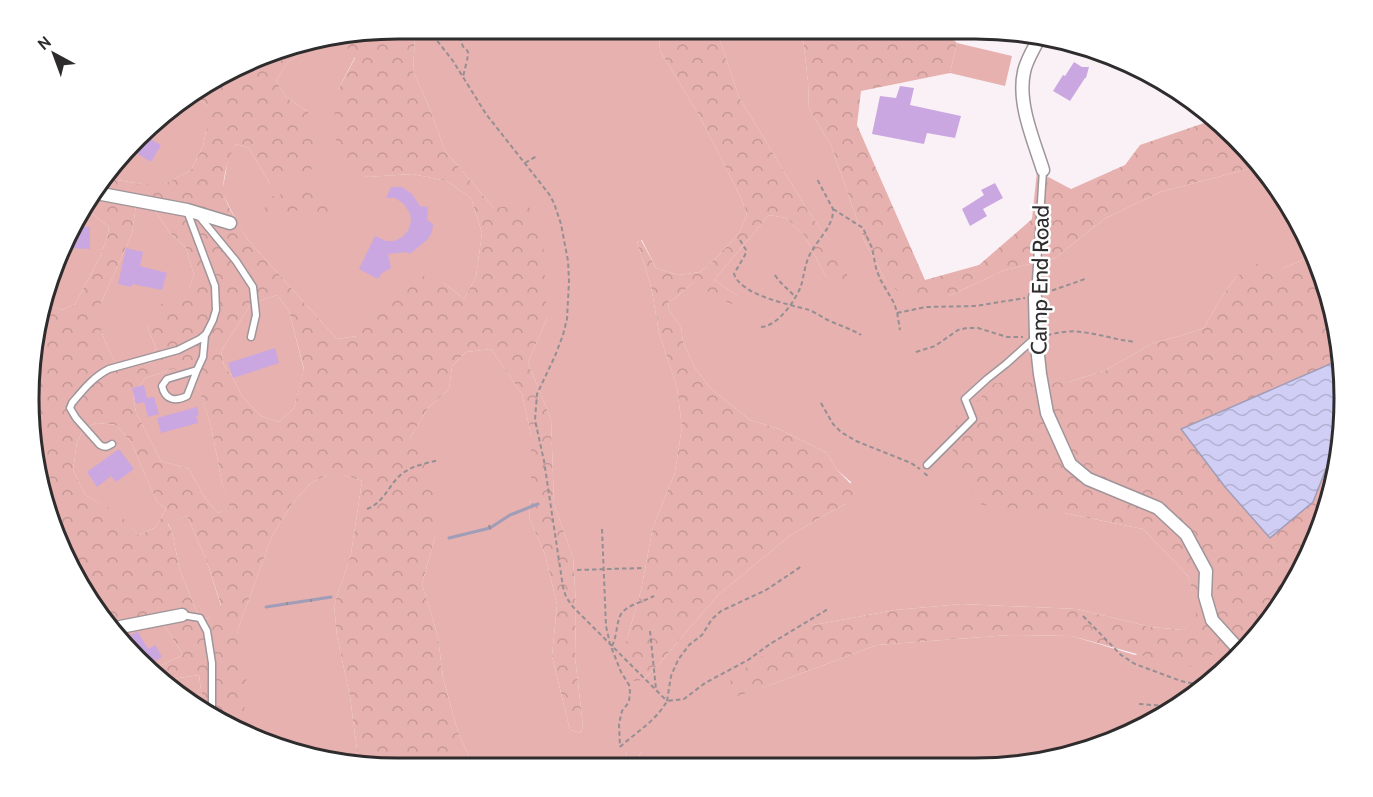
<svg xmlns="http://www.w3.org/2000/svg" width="1373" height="797" font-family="Cabin,sans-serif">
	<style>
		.grass { fill: #e6b1ae }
		.forest { fill: url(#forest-crowns); fill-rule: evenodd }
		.water { fill: url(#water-waves); stroke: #a09db9; stroke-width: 1.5 }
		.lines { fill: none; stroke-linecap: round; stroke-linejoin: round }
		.stream { stroke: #a09db9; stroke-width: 3 }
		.building { fill: #cba7e2 }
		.service-casing { stroke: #9e959b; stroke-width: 9 }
		.minor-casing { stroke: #9e959b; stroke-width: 15 }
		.path { stroke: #958f93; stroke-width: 2; stroke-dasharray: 4.5 3; stroke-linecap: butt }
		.service { stroke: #fff; stroke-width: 6 }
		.minor { stroke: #fff; stroke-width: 12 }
		.labels { text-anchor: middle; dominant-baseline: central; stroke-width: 5; stroke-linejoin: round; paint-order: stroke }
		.street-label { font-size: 22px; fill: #2f2c2e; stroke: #fff }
		.rim { fill: none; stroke: #2f2c2e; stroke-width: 3 }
	</style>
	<defs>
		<pattern id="forest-crowns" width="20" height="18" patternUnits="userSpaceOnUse" patternTransform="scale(1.5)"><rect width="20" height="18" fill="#e6b1ae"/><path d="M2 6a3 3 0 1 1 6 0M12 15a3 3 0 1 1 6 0" fill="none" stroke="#c69896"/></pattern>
		<pattern id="water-waves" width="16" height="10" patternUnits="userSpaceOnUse" patternTransform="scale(1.5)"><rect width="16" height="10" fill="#d0cef5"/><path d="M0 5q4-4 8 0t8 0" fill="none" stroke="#b3b1d2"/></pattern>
	</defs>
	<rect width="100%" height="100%" fill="#faf1f7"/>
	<path class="grass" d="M411,29H659L660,51L699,115L740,196L747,214L739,233L716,258L700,272L678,275L656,268L642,240L637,242L651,286L659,332L677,388L682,427L675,472L653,527L641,590L626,642L645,678L658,665L718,595L788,537L823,516L846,504L851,482L837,470L827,453L779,429L750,420L710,388L695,368L683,342L681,327L669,310L668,302L676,298L692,283L739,297L714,280L769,215L786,218L805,236L826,277L829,240L808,211L739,97L716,29H802L808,82L809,109L831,145L864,240L886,281L949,296L1005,270L1055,258L1104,219L1160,192L1256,167L1282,193L1309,257L1282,269L1236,277L1219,301L1204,328L1180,336L1153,343L1106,370L1069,382L995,384L1064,513L1143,529L1189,577L1197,615L1184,630L1151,627L1077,609L962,604L895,610L813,625L735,696L773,684L877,645L1010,635L1072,636L1135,655L1271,606L1286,595L1282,604L1236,660L1160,719L1093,749L1083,751L1077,750L1049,751L993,757L952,768H635L641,751L627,752L620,768H474L458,732L443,678L438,637L422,584L435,537L410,438L428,408L449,389L452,366L466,352L491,349L522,394L531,435V498L529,518L545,554L557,605L552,656L570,730L581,733L583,726L575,657L576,605L573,557L554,504L551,419L528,363L547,318L494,208L445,151L428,104L413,71L415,37Z
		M342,41L355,57L338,90L366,177L412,174L447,181L471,198L482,233L476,277L464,299L444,283L357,336L337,339L249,241L239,226L222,192L229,155L236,144L249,148L270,184L307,111L286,97L276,81L288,62L312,47Z
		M957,43L1012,56L1005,86L950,73Z
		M196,93L207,107V126L203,146L191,170L165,184H142L105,178L174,105Z
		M136,205L153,208L169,232L186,248L194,275L189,288L147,326L156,348L152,362L136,370L117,365L107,347L101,330V303L132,234Z
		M84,207L109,227L107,238L100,257L75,304L62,310L44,303L42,300Z
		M277,295L289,311L304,370L294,408L279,422L261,416L242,396L233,378L224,365L221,351L251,304Z
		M173,369L195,377L211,426L222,483L231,507L218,513L205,498L189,469L161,461L136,412L133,396L145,378Z
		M97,423L116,425L131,442L157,502L166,509L156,527L139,535L117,513L85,495L73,470L77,442L84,428Z
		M327,475H344L362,481L351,554L334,605L337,636L350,697L359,765L279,749L244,732L243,724L240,649L238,629L272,536L292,504L311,483Z
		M187,516L206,559L221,606L207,619L197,612L180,571L172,532L168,523Z
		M149,615L166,628L183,655L153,669L107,626L111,621Z
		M199,675L204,712L193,706L166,680Z"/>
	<path class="forest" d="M398,29H411L415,37L413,71L428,104L445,151L494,208L528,204L543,237L547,318L528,363L551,419L554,504L573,557L576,605L575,657L583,726L581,733L570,730L552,656L557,605L545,554L529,518L531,498V435L522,394L491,349L466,352L452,366L449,389L428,408L410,438L432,476L435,537L422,584L438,637L443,678L458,732L474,768H374L359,765L350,697L337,636L334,605L351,554L362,481L344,475H327L311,483L292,504L272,536L238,629L247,684L243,724L244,732L204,712L199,675L166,680L153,669L183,655L166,628L149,615L111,621L107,626L105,624L57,540L29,422L33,383L42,363L36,351L41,302L42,300L44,303L62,310L75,304L100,257L107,238L109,227L84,207L91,193L105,178L142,184H165L191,170L203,146L207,126V107L196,93L280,48ZM342,41L355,58L338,90L333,125L339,156L367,177L412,174L447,181L471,198L482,233L476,277L464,299L444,283L424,276L389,295L362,317L357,336L337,339L249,241C243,232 223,200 223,190C223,176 229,155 236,144L249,148L270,184L280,183L310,173L320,148L317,128L307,111L286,97L276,81L288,62L312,47ZM136,206L153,208L169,232L186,248L194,275L189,288L157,307L147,326L156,348L152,362L136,369L117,365L107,347L101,330V303L132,234ZM277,295L289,311L304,369L294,408L279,422L261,416L242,396L233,378L224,365L221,351L251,304ZM173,369L195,378L211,426L222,483L230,507L218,513L205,498L189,469L161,461L136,412L133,396L145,378ZM97,423L116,425L131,442L157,502L166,509L156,527L139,535L118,513L85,495L73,470L77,442L84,428ZM187,516L206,559L221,605L207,619L197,612L180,571L172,532L168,524Z
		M659,29H716L739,97L808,211L829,240L847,274L850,289H841L826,277L805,236L786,218L769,215L714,280L739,297L745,308L729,303L692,283L676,298L668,302L669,310L681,327L683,342L695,368L710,388L750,420L779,429L827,453L837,470L858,491L846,504L823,516L788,537L718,595L658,665L645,678L638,681H632L626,642L641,590L653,527L675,472L682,427L677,388L659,332L651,286L637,242L641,240L656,268L678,275L700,272L716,258L739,233L747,214L740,196L699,115L660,51Z
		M802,29H925L945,32L957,43L950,73L861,91L857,125L925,280L979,265L1032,219L1037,171L1071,189L1125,165L1140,145L1210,121L1256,167L1160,192L1104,219L1055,258L1005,270L949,296L924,301L901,294L886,281L864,240L831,145L809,109L808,82Z
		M298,190L327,199L348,207L333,222L307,209L260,216L271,197Z
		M1309,257L1337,326V470L1286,595L1271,606L1223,649L1187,668L1072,636L1010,635L877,645L773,684L735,697L729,682L750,664L813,625L895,610L962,604L1077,609L1151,627L1184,630L1196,615L1189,577L1143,529L1064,513L982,505L959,476L949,435L966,412L995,383L1069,382L1106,370L1153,343L1180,336L1204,328L1219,301L1236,277L1258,263L1282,269Z
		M634,745L637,749L641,751L635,768H620L627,752Z
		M1077,750L1083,751L999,768H952L993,757L1049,751Z"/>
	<path class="water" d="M1337,361V441L1313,502L1270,538L1225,487L1181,429Z"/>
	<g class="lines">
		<path class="stream" d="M449,538L490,528L510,515L538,504
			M266,607L331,597"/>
	</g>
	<path class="building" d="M1074,62L1082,67H1089L1086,78H1085L1070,101L1053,91L1063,75L1065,76Z
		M900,86L914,88L910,105L961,116L955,138L927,133L924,144L872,134L880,96L896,98Z
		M144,136L161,145L151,162L131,150Z
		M995,183L1003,198L983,209L987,216L970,226L962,209L984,195L981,190Z
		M391,187H402L412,194L420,206L428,207L427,220L433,224L432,232L428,239L410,254L407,252L388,254L391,268L382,273L378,279L359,269L375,236L386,241H394L402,237L408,231L411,221L410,213L403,203L395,198H386Z
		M76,226L90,227V249L66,248Z
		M126,248L143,252L140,266L167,273L162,290L132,284L131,287L118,284Z
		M275,348L279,363L233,378L228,363Z
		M144,385L147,398L154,397L159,414L148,417L144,402L136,404L132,388Z
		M197,407L199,415L196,416L198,423L161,433L157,418Z
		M119,449L134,469L116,482L111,476L97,487L87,472Z
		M136,632H138L148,649L155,645L162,657L149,665L123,640Z"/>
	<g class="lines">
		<g class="service-casing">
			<path id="service" d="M199,216L236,261L253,287L256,315L251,337
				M1035,297L1043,170
				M197,370L187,396C175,402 165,400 162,386L167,379L197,370L203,357L205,335
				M112,444C107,447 105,448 100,445L76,418L70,408L72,403C83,390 93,377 109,369L178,350L200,339L206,334L213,320L216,310L215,286L187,211
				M927,465L973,419L965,399L987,379L1006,364L1035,338
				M182,615L200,618L207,631L212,663V715"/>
		</g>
		<g class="minor-casing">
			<path id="minor" d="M1040,37C1034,48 1026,61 1024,72C1017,103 1034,141 1043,170
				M91,192L187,210L230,223
				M1035,297L1036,337L1040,374L1047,413L1070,464L1088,479L1158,508L1186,534L1206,571L1205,596L1212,620L1242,653
				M110,629L182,615"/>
		</g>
		<path class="path" d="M428,29L453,61L486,114L549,194L554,203L561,224L568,261L569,281L567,319L563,335L555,356L537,394L535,420L544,461L563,587L566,597L573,607L667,701
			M461,29C459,36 460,41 464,48C466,49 467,50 468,52C469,54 464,72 463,77
			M525,163L537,156
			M833,209L863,228L872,248L876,268L880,279L894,303L897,312L900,330
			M740,240L746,250L745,255L734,274C742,296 789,304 809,310C817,313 823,318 830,321C841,326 851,329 861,335
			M775,275C781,285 789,289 795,297
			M1045,293L1085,279
			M897,313L926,307L975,306L1025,298
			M761,327C778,326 795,301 801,286C804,275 805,264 810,254C817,240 834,226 833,209L817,179
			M1047,335C1058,333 1070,330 1081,332C1100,334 1117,340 1135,342
			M916,352L935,346L958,330L967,328H978L1007,337H1023
			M821,403L833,424L841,432L856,441L911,463L920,469
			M924,473L929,477
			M367,509C387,501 389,481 406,471C415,465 428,463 439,460
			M489,525L491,531
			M602,529L606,626L610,644L621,672L629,685L630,691L629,702L622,711L619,724L620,747
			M577,570L642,568
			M311,599V602
			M287,602V605
			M1083,616L1121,655L1135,664L1181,681L1199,685L1205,684
			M650,631L656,689
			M612,646C617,636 616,626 620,616C625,605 643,602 654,596
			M1181,700V703
			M667,701L671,676L678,660L689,645L702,635L712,619L721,611L766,590L802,566
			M1139,704L1166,706L1178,705
			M620,747C636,732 656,721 667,701L684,699L705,683L748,660L770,644L828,609"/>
		<use href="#service" class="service"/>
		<use href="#minor" class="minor"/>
	</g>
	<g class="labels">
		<g class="street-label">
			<text transform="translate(1040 280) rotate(-89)">Camp End Road</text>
		</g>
	</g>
	<path d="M0 0H1373V797H0ZM398 39H975A359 359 0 0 1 1334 398V399A359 359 0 0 1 975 758H398A359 359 0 0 1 39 399V398A359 359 0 0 1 398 39Z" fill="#fff" fill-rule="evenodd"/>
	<path class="rim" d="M398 39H975A359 359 0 0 1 1334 398V399A359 359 0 0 1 975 758H398A359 359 0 0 1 39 399V398A359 359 0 0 1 398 39Z"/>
	<g transform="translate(54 54) rotate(319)" stroke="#ffffff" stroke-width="4.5" paint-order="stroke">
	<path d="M0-4.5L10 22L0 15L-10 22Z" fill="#2f2c2e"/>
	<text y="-9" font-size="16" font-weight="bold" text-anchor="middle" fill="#2f2c2e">N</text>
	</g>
</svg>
